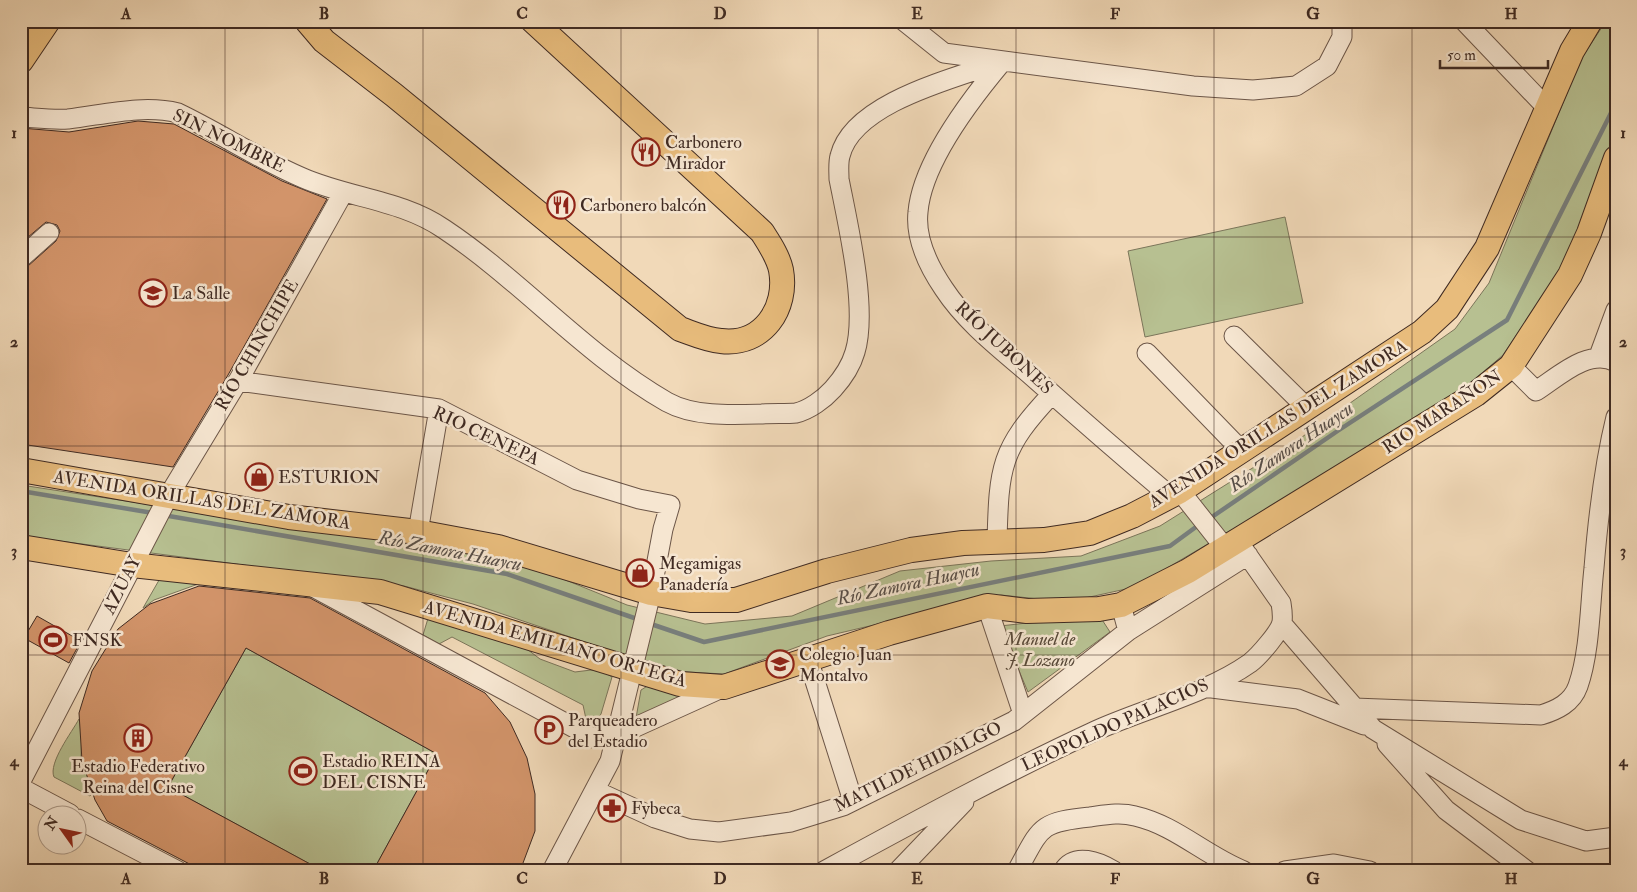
<svg xmlns="http://www.w3.org/2000/svg" width="1637" height="892" font-family="'IM FELL Double Pica',serif">
	<style>
		.green { fill: #b7c091; stroke: #7b755a }
		.lines { fill: none; stroke-linecap: round; stroke-linejoin: round }
		.stream { stroke: #787f7d; stroke-width: 4.5 }
		.building { fill: #d2946a; stroke: #3f2a22 }
		.minor-casing { stroke: #6c5648; stroke-width: 21 }
		.major-casing { stroke: #3f2a22; stroke-width: 26 }
		.minor { stroke: #f6e6d1; stroke-width: 19 }
		.major { stroke: #e8bc7c; stroke-width: 24 }
		.grid { fill: none; stroke: #3f2a22; stroke-width: 1; stroke-opacity: 0.55 }
		.labels { text-anchor: middle; dominant-baseline: central; stroke-width: 5; stroke-linejoin: round; paint-order: stroke }
		.street-label { font-size: 18px; fill: #3f2a22; stroke: #f6e6d1 }
		.poi-label { font-size: 18px; fill: #3f2a22; stroke: #f6e6d1; text-anchor: start }
		.park-label { font-size: 18px; font-style: italic; fill: #574838; stroke: #f6e6d1 }
		.water-label { font-size: 19px; font-style: italic; fill: #574e48; stroke: #f6e6d1 }
		.neatline { fill: none; stroke: #3f2a22; stroke-width: 2 }
		.grid-label { font-size: 16px; text-anchor: middle; font-weight: bold; fill: #3f2a22 }
	</style>
	<rect width="100%" height="100%" fill="#f1d9b8"/>
	<filter id="stains"><feTurbulence type="fractalNoise" baseFrequency=".004" numOctaves="4"/><feColorMatrix values="0 0 0 0 .2 0 0 0 0 .09 0 0 0 0 .02 0 0 0 .5 -.17"/></filter>
	<radialGradient id="worn" r=".72"><stop offset=".6" stop-color="#630" stop-opacity="0"/><stop offset="1" stop-color="#630" stop-opacity=".3"/></radialGradient>
	<path class="green" d="M1606,21H1616V138L1568,258L1503,355L1418,428L1228,532L1135,587L1067,602L1001,595L827,636L724,674L670,671L473,604L404,586L21,536V485L519,561L627,605L705,624L792,616L900,571L991,561L1081,556L1160,526L1302,437L1455,329L1489,283L1581,59Z
		M1285,217L1303,303L1145,337L1128,251Z
		M162,575L201,583L154,600L143,608Z
		M429,615L519,643L540,659L575,672L591,670L604,672L612,677L601,714L595,722L586,719L583,705L452,637L439,644L423,635Z
		M1099,615L1110,632L1028,692L1000,626Z
		M246,648L437,754L373,871H323L168,787Z
		M649,685L683,695L636,718L641,690Z
		M79,719L82,722L81,758L93,791L90,796L54,777C48,763 72,732 79,719Z"/>
	<g class="lines">
		<path class="stream" d="M21,491L153,513
			M163,515L507,574L640,620
			M1209,519L1339,430L1507,320L1616,103
			M648,623L704,642L1170,546L1200,524"/>
	</g>
	<path class="building" d="M138,121L174,124L282,181L327,199L228,375L173,467L21,444V269L28,266L56,241L60,231L57,225L46,222L21,243V128L69,132Z
		M199,586L310,598L485,693L510,722L527,758L535,794V831L520,871H373L437,754L246,648L168,787L323,871H203L107,821L95,800L82,761L79,713L92,671L118,629L150,604Z
		M37,616L81,641L69,663L24,638Z"/>
	<g class="lines">
		<g class="minor-casing">
			<path id="minor" d="M904,21L944,53L1193,86L1253,90L1296,86L1327,66L1342,37V21
				M1464,21L1548,109
				M1002,62C971,99 922,162 918,212C915,239 929,267 944,289C967,324 1002,350 1033,377C1078,417 1124,457 1170,496
				M21,117C37,118 53,120 68,119C103,115 143,104 178,113C220,133 260,160 303,178C349,198 402,200 444,229C522,281 585,355 667,402C694,417 732,415 762,414C773,413 786,414 796,413C809,410 824,399 833,389C842,379 851,366 855,352C868,309 848,225 839,179C839,172 838,163 840,156C853,102 956,78 1003,61
				M21,258L49,233
				M1234,336L1307,408
				M1147,353L1241,450
				M1599,356L1616,310
				M1511,366L1536,391C1558,377 1589,347 1616,362
				M238,381L439,409L577,480L639,499L670,505L663,529L651,593L610,761L552,871
				M1180,491L1225,548
				M418,532L439,409
				M997,541C999,467 1000,449 1052,394
				M313,587L593,738L618,735L724,687
				M987,606L1023,714
				M1282,624L1373,729L1521,820L1586,841L1616,837
				M1128,631L1248,555
				M808,659L853,801
				M1204,687L1298,699L1364,725
				M1354,708L1541,715C1557,710 1572,703 1578,686C1590,652 1590,604 1594,568C1598,518 1604,466 1616,417
				M1387,744L1446,810L1527,871
				M21,781L169,495L238,381L343,193
				M21,788L70,814
				M596,791L655,818L690,829L719,832L791,822L843,806L1014,721L1128,631L1121,605
				M78,819L178,871
				M824,871C914,822 1004,773 1097,730C1146,708 1206,694 1250,663C1259,656 1280,632 1282,622C1283,615 1282,609 1281,603L1237,540
				M898,871L964,802
				M1017,871C1041,828 1038,822 1090,817C1105,815 1120,812 1135,816C1175,825 1206,856 1244,871
				M1063,871C1075,852 1099,862 1114,871
				M1285,871L1334,864L1370,871"/>
		</g>
		<g class="major-casing">
			<path id="major" d="M307,21L324,41L394,95L680,329C694,334 707,340 721,341C763,346 788,308 781,270C778,256 769,243 762,232L533,21
				M21,61L48,21
				M21,470L289,517L418,532L498,547L651,593L691,600H736L827,571L911,550L963,543L1044,540L1090,533L1132,516L1180,491L1422,332L1447,309L1487,248L1572,51L1590,21
				M21,547L132,565L380,592L680,684L724,687L889,633L987,606L1027,611L1099,609L1121,605L1188,571L1476,394L1511,366L1570,275L1589,233L1616,158"/>
		</g>
		<use href="#minor" class="minor"/>
		<use href="#major" class="major"/>
	</g>
	<path class="grid" d="M225,21V871M423,21V871M621,21V871M818,21V871M1016,21V871M1214,21V871M1412,21V871M21,237H1616M21,446H1616M21,655H1616"/>
	<defs>
		<g id="restaurant-ring" transform="scale(1.4375)"><circle r="9.5" fill="#f6e6d1" stroke="#8f2418" stroke-width="1.5"/><path d="M-5-6h1v4h1v-4h1v4h1v-4h1v5L-1.5 .5V6h-2V.5L-5-1ZM5-6V6H3V1.5H1.5Q1.5-4 5-6Z" fill="#8f2418"/></g>
		<g id="university-ring" transform="scale(1.4375)"><circle r="9.5" fill="#f6e6d1" stroke="#8f2418" stroke-width="1.5"/><path d="M0-5L7-2L0 1L-7-2ZM-4 1L0 2.5L4 1V4Q0 6-4 4Z" fill="#8f2418"/></g>
		<g id="shop-ring" transform="scale(1.4375)"><circle r="9.5" fill="#f6e6d1" stroke="#8f2418" stroke-width="1.5"/><path d="M-5-2.5h2.3a2.7 3.5 0 0 1 5.4 0H5L5.5 6h-11ZM-1.5-2.5h3a1.5 2.3 0 0 0-3 0Z" fill="#8f2418"/></g>
		<g id="stadium-ring" transform="scale(1.4375)"><circle r="9.5" fill="#f6e6d1" stroke="#8f2418" stroke-width="1.5"/><path d="M0-5a6.5 5 0 1 0 0 10a6.5 5 0 1 0 0-10ZM-3.5-1.8h7v3.6h-7Z" fill="#8f2418"/></g>
		<g id="school-ring" transform="scale(1.4375)"><circle r="9.5" fill="#f6e6d1" stroke="#8f2418" stroke-width="1.5"/><path d="M0-5L7-2L0 1L-7-2ZM-4 1L0 2.5L4 1V4Q0 6-4 4Z" fill="#8f2418"/></g>
		<g id="parking-ring" transform="scale(1.4375)"><circle r="9.5" fill="#f6e6d1" stroke="#8f2418" stroke-width="1.5"/><path d="M-3.5-5.5H1a3.5 3.5 0 0 1 0 7H-1V5.5H-3.5ZM-1-3.4V-.6H.8a1.4 1.4 0 0 0 0-2.8Z" fill="#8f2418"/></g>
		<g id="building-ring" transform="scale(1.4375)"><circle r="9.5" fill="#f6e6d1" stroke="#8f2418" stroke-width="1.5"/><path d="M-4-6H4V6H1V3H-1V6H-4ZM-2.5-4.3h1.7v1.8h-1.7ZM.8-4.3h1.7v1.8H.8ZM-2.5-1h1.7V.8h-1.7ZM.8-1h1.7V.8H.8Z" fill="#8f2418"/></g>
		<g id="pharmacy-ring" transform="scale(1.4375)"><circle r="9.5" fill="#f6e6d1" stroke="#8f2418" stroke-width="1.5"/><path d="M-2-6h4v4h4v4h-4v4h-4v-4h-4v-4h4Z" fill="#8f2418"/></g>
	</defs>
	<g fill-rule="evenodd">
		<use href="#restaurant-ring" x="646" y="152"/>
		<use href="#restaurant-ring" x="561" y="205"/>
		<use href="#university-ring" x="153" y="293"/>
		<use href="#shop-ring" x="259" y="477"/>
		<use href="#shop-ring" x="640" y="573"/>
		<use href="#stadium-ring" x="53" y="640"/>
		<use href="#school-ring" x="780" y="664"/>
		<use href="#parking-ring" x="549" y="730"/>
		<use href="#building-ring" x="138" y="738"/>
		<use href="#stadium-ring" x="303" y="771"/>
		<use href="#pharmacy-ring" x="612" y="808"/>
	</g>
	<g class="labels">
		<g class="street-label">
			<text transform="translate(229 141) rotate(26)">SIN NOMBRE</text>
			<text transform="translate(257 345) rotate(-60)">RÍO CHINCHIPE</text>
			<text transform="translate(1004 348) rotate(43)">RÍO JUBONES</text>
			<text transform="translate(1442 412) rotate(-33)">RIO MARAÑON</text>
			<text transform="translate(1278 424) rotate(-32)">AVENIDA ORILLAS DEL ZAMORA</text>
			<text transform="translate(486 436) rotate(25)">RIO CENEPA</text>
			<text transform="translate(202 500) rotate(9)">AVENIDA ORILLAS DEL ZAMORA</text>
			<text transform="translate(122 585) rotate(-63)">AZUAY</text>
			<text transform="translate(555 644) rotate(16)">AVENIDA EMILIANO ORTEGA</text>
			<text transform="translate(1115 725) rotate(-24)">LEOPOLDO PALACIOS</text>
			<text transform="translate(918 767) rotate(-26)">MATILDE HIDALGO</text>
		</g>
		<g class="poi-label">
			<text x="665" y="142">Carbonero<tspan x="665" dy="21">Mirador</tspan></text>
			<text x="580" y="205">Carbonero balcón</text>
			<text x="172" y="293">La Salle</text>
			<text x="278" y="477">ESTURION</text>
			<text x="659" y="563">Megamigas<tspan x="659" dy="21">Panadería</tspan></text>
			<text x="72" y="640">FNSK</text>
			<text x="799" y="654">Colegio Juan<tspan x="799" dy="21">Montalvo</tspan></text>
			<text x="568" y="720">Parqueadero<tspan x="568" dy="21">del Estadio</tspan></text>
			<text x="322" y="761">Estadio REINA<tspan x="322" dy="21">DEL CISNE</tspan></text>
			<text x="138" y="766" text-anchor="middle">Estadio Federativo<tspan x="138" dy="21">Reina del Cisne</tspan></text>
			<text x="631" y="808">Fybeca</text>
		</g>
		<g class="park-label">
			<text x="1040" y="639">Manuel de<tspan x="1040" dy="21">J. Lozano</tspan></text>
		</g>
		<g class="water-label">
			<text transform="translate(1291 447) rotate(-34)">Río Zamora Huaycu</text>
			<text transform="translate(450 551) rotate(11)">Río Zamora Huaycu</text>
			<text transform="translate(908 584) rotate(-12)">Río Zamora Huaycu</text>
		</g>
	</g>
	<rect width="1637" height="892" fill="none" stroke="#f1d9b8" stroke-width="55"/>
	<g transform="translate(62 830) rotate(303)"><circle r="24" fill="#f6e6d1" stroke="#ad9b8b"/>
	<path d="M0-4L9 19L0 12L-9 19Z" fill="#8f2418"/>
	<text y="-8" font-size="14" font-weight="bold" text-anchor="middle" fill="#3f2a22">N</text>
	</g>
	<path d="M1440 60v8h108v-8" fill="none" stroke="#3f2a22" stroke-width="2.5"/>
	<text x="1447" y="60" font-size="15" fill="#3f2a22" stroke="#f6e6d1" stroke-width="4" paint-order="stroke">50 m</text>
	<rect x="28" y="28" width="1582" height="836" class="neatline"/>
	<g class="grid-label">
		<text x="126" y="19">A</text>
		<text x="324" y="19">B</text>
		<text x="522" y="19">C</text>
		<text x="720" y="19">D</text>
		<text x="917" y="19">E</text>
		<text x="1115" y="19">F</text>
		<text x="1313" y="19">G</text>
		<text x="1511" y="19">H</text>
		<text x="14" y="138">1</text>
		<text x="1623" y="138">1</text>
		<text x="14" y="347">2</text>
		<text x="1623" y="347">2</text>
		<text x="14" y="556">3</text>
		<text x="1623" y="556">3</text>
		<text x="14" y="766">4</text>
		<text x="1623" y="766">4</text>
		<text x="126" y="884">A</text>
		<text x="324" y="884">B</text>
		<text x="522" y="884">C</text>
		<text x="720" y="884">D</text>
		<text x="917" y="884">E</text>
		<text x="1115" y="884">F</text>
		<text x="1313" y="884">G</text>
		<text x="1511" y="884">H</text>
	</g>
	<rect width="100%" height="100%" filter="url(#stains)"/>
	<rect width="100%" height="100%" fill="url(#worn)"/>
</svg>
